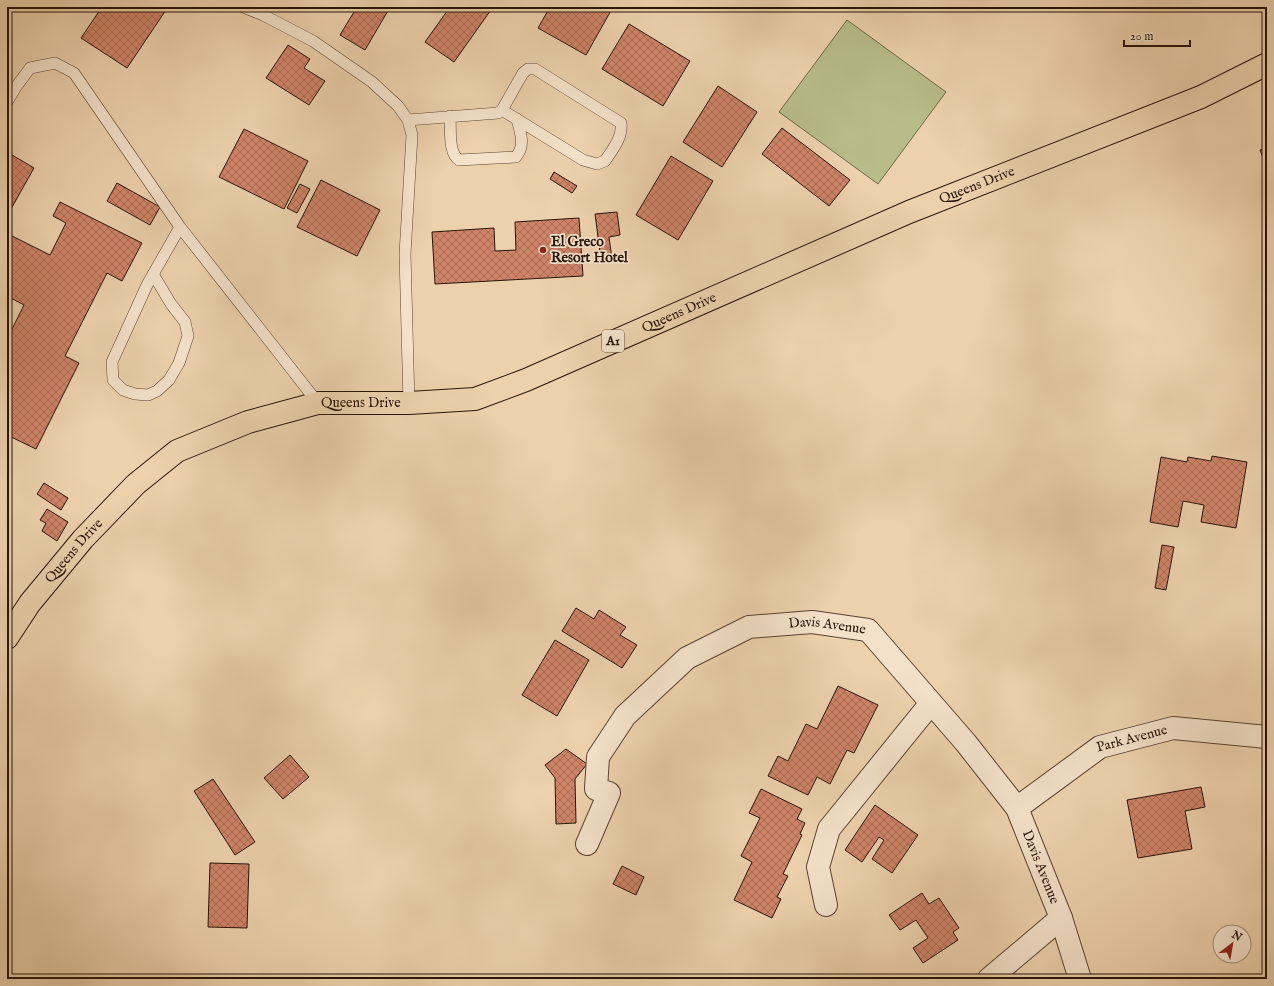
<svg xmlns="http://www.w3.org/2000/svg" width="1274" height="986" font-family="'IM FELL English',serif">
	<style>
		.park { fill: #b7bc89; stroke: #706848 }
		.building { fill: url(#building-cross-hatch); stroke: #291408 }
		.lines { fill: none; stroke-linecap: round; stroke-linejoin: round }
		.lane-casing { stroke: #5a4331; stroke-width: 12 }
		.street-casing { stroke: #5a4331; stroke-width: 24 }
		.primary-casing { stroke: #291408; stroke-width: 24 }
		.lane { stroke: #f3e1c9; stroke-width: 11 }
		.street { stroke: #f3e1c9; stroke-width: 22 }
		.primary { stroke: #ecd1ac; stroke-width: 22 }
		.poi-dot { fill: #8f2418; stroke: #f3e1c9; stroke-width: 1.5 }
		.labels { text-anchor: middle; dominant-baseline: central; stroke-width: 3.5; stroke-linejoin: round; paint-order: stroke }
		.shield { fill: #f3e1c9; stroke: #665242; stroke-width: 1 }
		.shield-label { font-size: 13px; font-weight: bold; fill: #291408 }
		.street-label { font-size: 14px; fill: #291408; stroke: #f3e1c9 }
		.poi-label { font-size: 14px; font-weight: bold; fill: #291408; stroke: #f3e1c9; text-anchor: start }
	</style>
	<defs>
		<pattern id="building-cross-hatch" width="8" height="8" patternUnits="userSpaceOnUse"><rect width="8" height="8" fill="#cf8468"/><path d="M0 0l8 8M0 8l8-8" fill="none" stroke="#a86b54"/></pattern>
	</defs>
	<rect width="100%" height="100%" fill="#ecd1ac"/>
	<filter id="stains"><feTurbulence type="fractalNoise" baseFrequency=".005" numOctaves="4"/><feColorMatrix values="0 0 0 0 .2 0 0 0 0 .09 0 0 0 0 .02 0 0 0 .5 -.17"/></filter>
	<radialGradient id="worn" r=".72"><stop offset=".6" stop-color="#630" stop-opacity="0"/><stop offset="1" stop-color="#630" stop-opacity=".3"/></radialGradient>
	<path class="park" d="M847,20L946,92L878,184L779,112Z"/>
	<path class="building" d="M102,7H168L127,68L81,38Z
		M357,7H385L389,9L365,50L340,35Z
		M450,7H493L454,62L425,42Z
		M550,7H613L586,55L538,28Z
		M629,24L690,61L663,106L602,69Z
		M288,45L310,59L304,68L325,81L309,105L266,78Z
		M718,86L757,112L722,167L683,142Z
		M782,128L850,180L829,206L762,154Z
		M244,129L308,161L284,209L219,177Z
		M1267,148V168L1260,150Z
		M7,152L34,168L7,216Z
		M671,156L713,181L678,240L636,215Z
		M554,172L577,186L572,193L550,179Z
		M321,180L380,210L357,256L297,227Z
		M117,183L160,207L150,225L107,201Z
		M300,184L310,189L297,213L287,208Z
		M60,202L142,243L122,281L107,273L65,356L79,363L36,449L7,435V331L10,333L24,305L7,296V246L12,236L50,255L66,223L53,216Z
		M617,212L620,235L609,237L612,259L601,260L595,214Z
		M579,218L583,276L435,284L432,232L494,228L495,251L516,250L515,222Z
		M1212,456L1247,462L1236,528L1201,522L1204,505L1183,501L1178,527L1150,522L1161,457L1187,462L1188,457L1211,461Z
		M44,483L68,498L61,510L37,494Z
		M47,509L68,522L57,541L42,531L46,523L40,520Z
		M1162,545L1174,547L1166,590L1155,588Z
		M576,608L594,619L599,610L626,627L620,635L637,645L622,668L562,631Z
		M555,640L589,660L557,716L522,695Z
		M838,686L878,705L854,753L847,750L830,784L817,777L808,795L768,776L778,756L788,761L806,724L817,729Z
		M566,749L587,764L575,779L576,823L556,824L555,778L545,765Z
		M290,755L309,777L283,799L264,778Z
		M213,779L255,842L235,855L194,791Z
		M1201,787L1205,807L1185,811L1192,849L1138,858L1127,800Z
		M761,789L802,809L797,819L805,823L800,834L802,835L783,874L788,876L777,897L781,899L772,918L734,900L752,862L741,856L760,818L749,813Z
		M875,805L918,835L892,873L872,859L884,840L879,837L862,862L845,850Z
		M210,863L249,864L247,928L208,927Z
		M622,866L644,877L636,895L613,884Z
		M922,893L929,904L939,898L959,928L953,932L958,940L923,963L913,948L928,938L916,920L900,930L889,915Z"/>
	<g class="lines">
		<g class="lane-casing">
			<path id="lane" d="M243,7L263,15L313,41L372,82L398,106L408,120L412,135L405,254L409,403
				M7,102L16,87L30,68L55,63L74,73L180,227L318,403
				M450,116C451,129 448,153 459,160L516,157C526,145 520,132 517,119
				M408,120L498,113L502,110L523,73L528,69H535L621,123C623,138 612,150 605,161L597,164L583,160L502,110
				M153,274L171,304L185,322L188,336L179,363L169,380L157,391L148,395L135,394L123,390L113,380L112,362L147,285L180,227"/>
		</g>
		<g class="street-casing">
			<g id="street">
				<path id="s1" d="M1017,808L1100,747L1173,728L1267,737"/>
				<path id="s2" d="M587,844L609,793L596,789L598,757L625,716L687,658L749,627L812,622L868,630L966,743L1017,808L1061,918L1080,979"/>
				<path d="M826,905L818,867L829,829L931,703"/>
				<path d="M989,979L1061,918"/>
			</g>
		</g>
		<g class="primary-casing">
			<g id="primary">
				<path id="s3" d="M7,638L30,603L83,539L136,484L177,451L248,422L318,403H409L475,399L526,380L909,212L1201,97L1267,64"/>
			</g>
		</g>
		<use href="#lane" class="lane"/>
		<use href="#street" class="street"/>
		<use href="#primary" class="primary"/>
	</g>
	<circle class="poi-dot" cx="543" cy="250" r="4"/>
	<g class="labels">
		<rect class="shield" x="602" y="330" width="22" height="22" rx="3"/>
		<g class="shield-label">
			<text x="613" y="341">A1</text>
		</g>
		<g class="street-label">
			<text stroke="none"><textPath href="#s3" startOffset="1106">Queens Drive</textPath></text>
			<text stroke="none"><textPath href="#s3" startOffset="782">Queens Drive</textPath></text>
			<text stroke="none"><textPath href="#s3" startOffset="446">Queens Drive</textPath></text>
			<text stroke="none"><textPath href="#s3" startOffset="110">Queens Drive</textPath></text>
			<text stroke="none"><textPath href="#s2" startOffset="383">Davis Avenue</textPath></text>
			<text stroke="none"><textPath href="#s1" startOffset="136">Park Avenue</textPath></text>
			<text stroke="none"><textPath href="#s2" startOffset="720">Davis Avenue</textPath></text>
		</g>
		<g class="poi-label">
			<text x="551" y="242">El Greco<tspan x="551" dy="16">Resort Hotel</tspan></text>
		</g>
	</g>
	<rect width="1274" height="986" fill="none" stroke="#ecd1ac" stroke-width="24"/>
	<rect x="8" y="8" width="1258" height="970" fill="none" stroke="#291408" stroke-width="2"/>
	<rect x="12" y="12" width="1250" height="962" fill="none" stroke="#291408"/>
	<g transform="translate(1232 944) rotate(31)"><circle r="19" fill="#f3e1c9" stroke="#a28f7c"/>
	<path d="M0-3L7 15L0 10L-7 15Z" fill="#8f2418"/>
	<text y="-6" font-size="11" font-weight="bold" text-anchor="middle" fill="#291408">N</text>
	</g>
	<path d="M1124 40v6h66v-6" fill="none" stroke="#291408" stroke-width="2"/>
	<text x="1130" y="40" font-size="12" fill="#291408" stroke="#f3e1c9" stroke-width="3" paint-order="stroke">20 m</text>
	<rect width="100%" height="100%" filter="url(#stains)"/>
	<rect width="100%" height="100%" fill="url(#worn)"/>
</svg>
